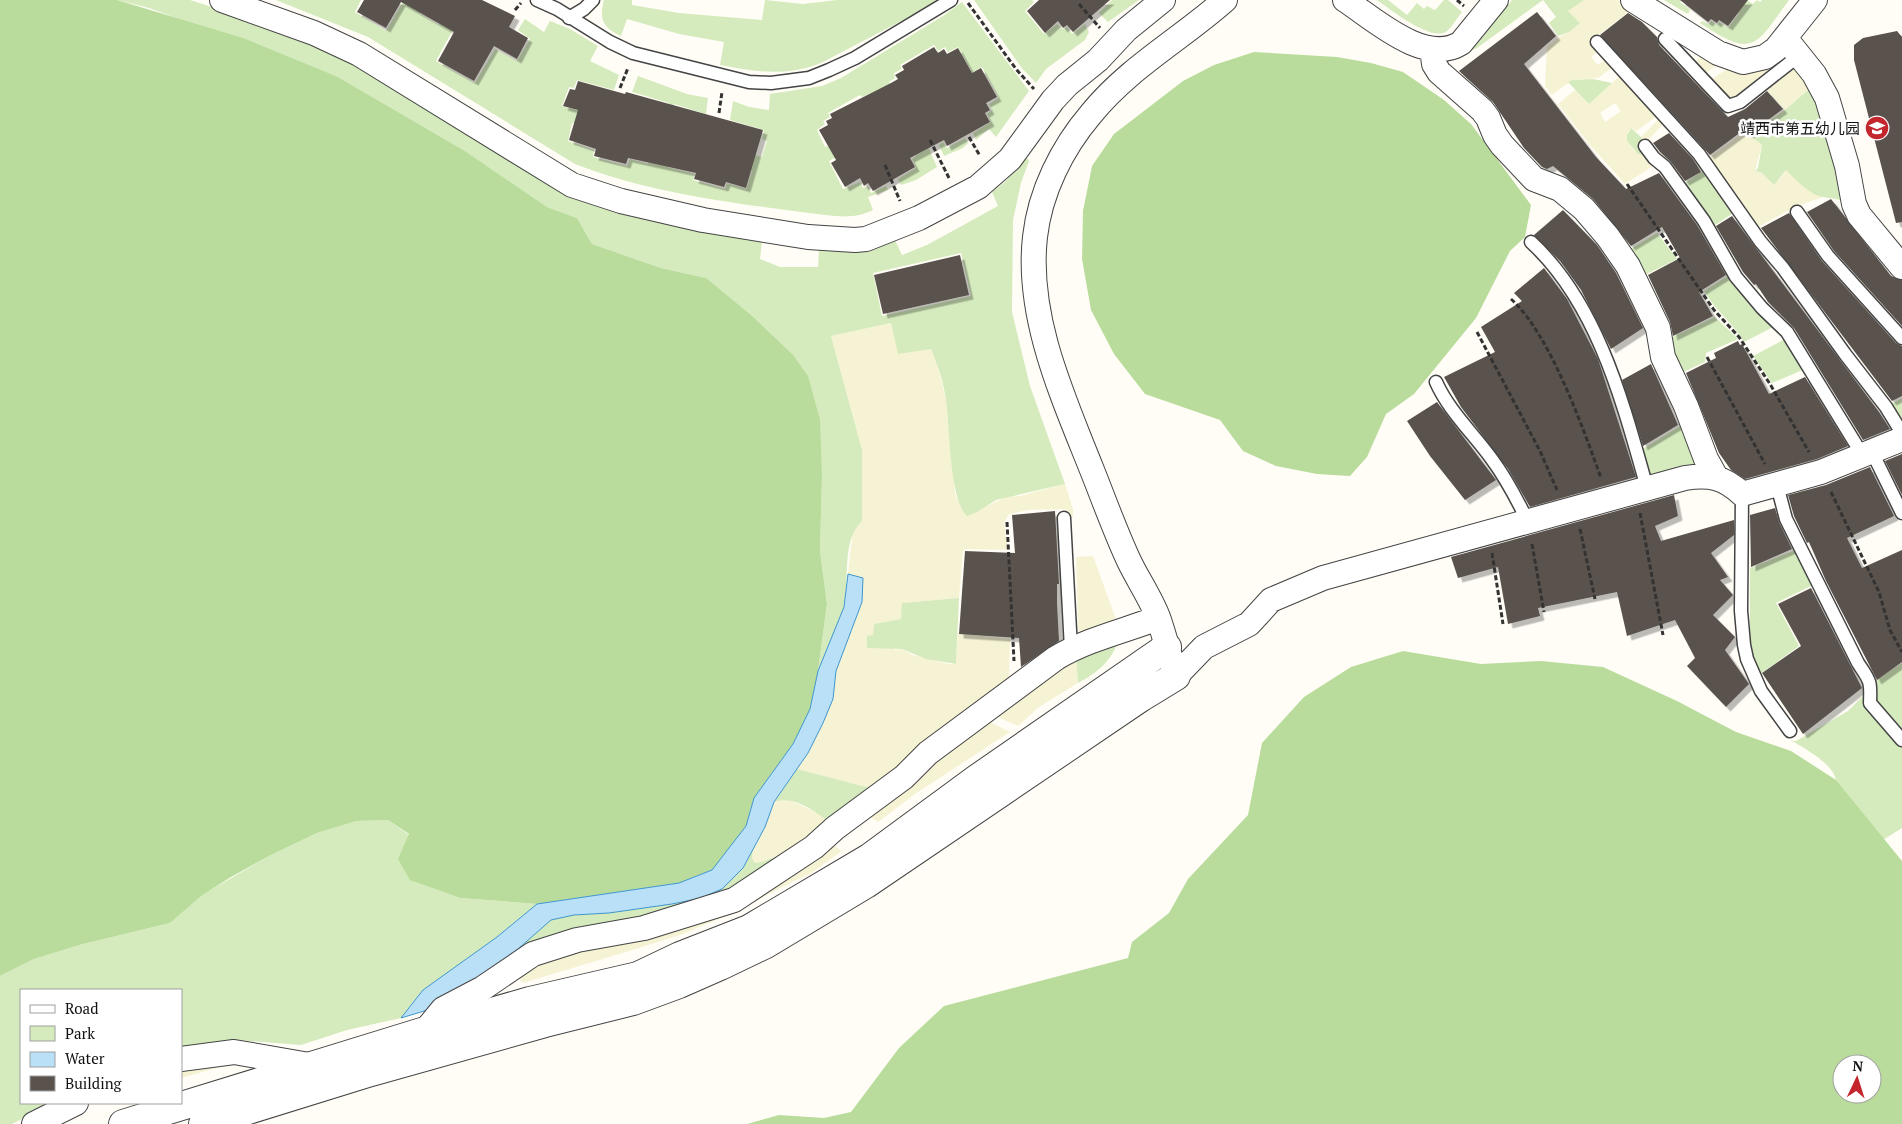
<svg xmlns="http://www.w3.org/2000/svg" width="1902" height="1124" font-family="'PT Serif','Noto Sans SC',serif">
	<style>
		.farmland { fill: #f6f3d4; fill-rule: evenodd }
		.green { fill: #d5ebbd; fill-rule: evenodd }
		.forest { fill: #b9dc9c; fill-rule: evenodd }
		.water { fill: #b9e0f7; stroke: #3f96cf }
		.building { fill: #5a524d; filter: url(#shadow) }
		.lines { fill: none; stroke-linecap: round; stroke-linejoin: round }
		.service-casing { stroke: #444; stroke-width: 15 }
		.minor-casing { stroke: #444; stroke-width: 26 }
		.tertiary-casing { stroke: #444; stroke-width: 30 }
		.path { stroke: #333; stroke-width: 3; stroke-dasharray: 5 2.5; stroke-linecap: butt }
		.service { stroke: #fff; stroke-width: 12 }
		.minor { stroke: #fff; stroke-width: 24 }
		.tertiary { stroke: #fff; stroke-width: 28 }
		.labels { text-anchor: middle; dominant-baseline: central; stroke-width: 5; stroke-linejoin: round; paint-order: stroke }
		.poi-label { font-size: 15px; fill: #111; stroke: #fff; text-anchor: end }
	</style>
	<defs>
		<filter id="shadow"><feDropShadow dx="4.5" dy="4.5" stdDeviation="0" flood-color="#0004"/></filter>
	</defs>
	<rect width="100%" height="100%" fill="#fffdf5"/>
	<path class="farmland" d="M1584,0H1618L1624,5L1678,37L1673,42L1631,10L1596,37L1601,50L1591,57L1598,65L1608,58L1614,66L1598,78L1572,80L1552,95L1545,86L1547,46L1580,23L1568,11Z
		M1704,54L1720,63L1703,75L1693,63Z
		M1783,55H1791L1731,101L1709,81L1730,67Z
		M1792,65L1814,85L1785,110L1763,86Z
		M1621,75L1657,116L1636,131L1632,128L1628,131L1627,141L1634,150L1648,155L1656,164L1625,184L1590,145L1558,104L1576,89L1589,104ZM1615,103L1621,111L1605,122L1600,113Z
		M1659,119L1664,123L1645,144L1641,137Z
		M1749,135L1762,145L1755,171L1779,180L1786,170L1810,191L1823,197L1795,207L1758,227L1707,159L1739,136Z
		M891,323L931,349L937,364L946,400L955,493L958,501L987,506L1006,497L1020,496L1065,484L1073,509V518L1065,509L1029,510L1009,514L1004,523L1008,550L965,549L963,551L959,598L903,603L901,619L874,624L895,650L902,649L913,655L948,664H956L958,633L1010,639L1009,678L874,789L797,769L808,753L832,699L836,671L862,602L863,578L848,574L853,530L862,521V450L831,336Z
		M1093,556L1118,625L1080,636L1078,626L1076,557Z
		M1076,655L1078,683L1039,707L1018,726L993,715Z
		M986,720L1010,732L915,794L878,822L867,815Z
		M782,799L789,800L818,813L829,822L785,856L772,857L760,863H755L752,858L753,849L774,802Z
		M832,844L842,851L810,874L794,881L731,914L680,935L629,951L523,983L518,977L534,964Z
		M224,1062L227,1065L181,1078V1069Z"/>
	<path class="green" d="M117,0H190L237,15L346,58L557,189L621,212L667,224L762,242L760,259L780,267H818L819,248L895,240L902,255L927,245L998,206L992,192L1006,181L1024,158L1028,159L1029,161L1021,183L1013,220L1012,312L1030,386L1065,484L996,500L977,512L967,516C949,499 950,427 946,401C944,383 938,366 931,349L898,354L891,323L831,336L862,450V521C841,541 850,578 844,606C840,628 827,650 818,671L827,604L820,551L822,476L706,278L661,268L592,244L577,218L547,207L465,151L338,77L149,8ZM961,253L971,296L882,316L873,273Z
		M276,0H361L355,12L386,31L404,0L423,5L419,13L439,25L444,18L456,24L436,61L475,83L495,49L517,61L530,39L518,30L525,19L544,32L550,21L570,29L598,46L590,61L619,75L614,90L577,80L574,88L569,87L562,106L595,115L581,125L572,123L568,141L594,150L593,157L627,166L630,159L648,164L653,146L673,149L667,167L695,174L693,180L725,189L727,183L746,189L752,171L745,168V152L762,157L767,141L762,139L764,130L730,120L733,101L749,107L769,110L770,94L822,86L841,78L943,16L962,2L1029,91L996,137L989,129L976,140L973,133L991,122L987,114L992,110L989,104L999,98L982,67L962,78L961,76L971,70L958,47L948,52L945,47L938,51L934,45L900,65L902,69L894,73L895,78L889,82L900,103L871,93L862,97L860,95L828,113L830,117L823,121L825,124L817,130L825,147L833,144L840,155L829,161L843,189L860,182L863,188L868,186L871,193L886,186L888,190L868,197L873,210C857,218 843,217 825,215C741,204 655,195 575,164L368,37Z
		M604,0H632V5L679,13L762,20L765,0L803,4L837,0H936L928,7L823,62C790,77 755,72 720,65L724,42L679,34L627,19L621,36C602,27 599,19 604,0Z
		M974,0H1032L1034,2L1025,11L1044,34L1057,24L1063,29L1067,27L1072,34L1085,24L1089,32L1085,40L1046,69L1036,83L1021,67Z
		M1112,0H1139L1108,22L1099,13Z
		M1377,0H1388L1407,15L1417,3L1424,9L1427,6L1435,10L1444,0H1448L1462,12C1457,18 1452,27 1447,31C1432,43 1390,9 1377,0Z
		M1512,0H1584L1568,11L1580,23L1569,32L1558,36L1549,23L1556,17L1543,0L1477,48L1465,53L1479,41Z
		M1664,0H1681L1680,2L1690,10L1688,14Z
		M1747,0L1753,4L1757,0L1760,2L1762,0H1789C1755,47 1754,59 1700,23L1702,21L1709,24L1711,21L1717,25L1719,22L1728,28L1739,13L1734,8Z
		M638,76L687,94L708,98L706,114L674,104L671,114L667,112L669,103L632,92Z
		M1593,79L1612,83L1589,104L1568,82L1572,80Z
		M1814,85L1822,103L1842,201C1835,198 1830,198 1822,197C1809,194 1795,179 1786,170L1774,185L1762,173L1755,171L1758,168L1762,145L1749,135L1785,110Z
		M1631,128L1641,137L1648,155L1638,154L1627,141V135Z
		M965,138L968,143L963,148L944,156L939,145L943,142L947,148Z
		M925,140L937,167L916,180L901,185L898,179L916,168L912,159L916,156L912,148Z
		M1706,169L1735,212L1709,229L1680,186Z
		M1657,233L1677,259L1639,278L1624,253Z
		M1731,274L1777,325L1744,342C1733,323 1715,310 1704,291Z
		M1715,317L1738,339L1706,353L1705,362L1677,375L1666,340Z
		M1785,339L1805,369L1772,383L1753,356Z
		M1902,398V429L1888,406Z
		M1687,422L1703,466L1650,479L1641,450Z
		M1796,550L1807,577L1813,585L1776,603L1799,646L1760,674L1750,656V568Z
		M959,598L956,664L926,659L902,649L867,648V636L873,635L874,624L901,619L902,603Z
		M1119,640C1110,662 1099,672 1078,683L1076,655Z
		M1902,663V734L1875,704L1874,681Z
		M1867,692L1902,745V828L1883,840L1836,780C1833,764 1806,749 1792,741H1796L1848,711Z
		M797,769L874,789L829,822C815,811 793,795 774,802Z
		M388,820L409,835L461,898L537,904L497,937L423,990L401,1018L347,1030L301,1045L237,1040L181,1047V990H21V1103H53L12,1124H0V976L34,959L83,944L170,923L200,896L271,855L317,833L355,821Z
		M753,849L752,858L755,863C765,863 771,855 785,856L739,889L502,963L551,920L574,915L638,909L743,868Z"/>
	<path class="forest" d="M0,0H117L243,38L338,77L465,151L547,207L577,218L592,244L661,268L706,278L752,316L793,355L808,376L820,420L822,476L820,551L827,604L818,671L811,709L793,744L754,798L746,826L727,852L712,870L679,883L537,904L461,898L410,880L398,859L409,834L388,820L356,821L317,833L271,855L231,877L201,896L170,923L83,944L34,959L0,976Z
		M1254,52L1337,57L1371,63L1403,72L1444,100L1471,124L1531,205L1525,237L1510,251L1476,318L1414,394L1386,414L1367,457L1350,476L1317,474L1276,466L1243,451L1220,420L1145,394L1114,354L1091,310L1082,259L1083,211L1092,166L1114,134L1183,81L1214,65Z
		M1403,651L1481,664L1541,661L1603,667L1677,701L1736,732L1791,751L1836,780L1902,861V1124H747L779,1115L824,1118L851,1112L899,1048L944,1006L1128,958L1132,942L1169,913L1188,879L1248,815L1262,743L1304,697L1351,667ZM1842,1064H1872V1094H1842Z"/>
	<path class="water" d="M848,574L863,578L862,602L836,671L833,699L823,723L808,753L774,802L765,827L743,868L722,889L701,898L672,904L609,913L574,915L551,920L502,963L431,1009L401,1018L423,990L497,937L537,904L679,883L712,870L746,826L754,798L793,744L810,709L818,671L844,607Z"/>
	<path class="building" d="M364,0H482L515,16L509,27L528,38L517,59L494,46L474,81L438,61L454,32L401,2L386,28L357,12Z
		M1039,0H1110L1073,32L1067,25L1063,28L1058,21L1045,33L1027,11Z
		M1680,0H1748L1728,26L1719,20L1717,23L1711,19L1708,22Z
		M1537,12L1556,36L1524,64L1596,157L1626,189L1659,173L1697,225L1726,275L1699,292L1713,316L1673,336L1670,322L1648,275L1680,258L1662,227L1631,246L1593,199L1553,166L1547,169L1542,167L1524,148L1493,102L1459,71Z
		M1628,13L1642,22L1657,37L1659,45L1728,117L1745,109L1767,91L1783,109L1749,134L1745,129L1710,155L1600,35Z
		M1897,31L1902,37V222L1896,223L1854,60V45L1863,38Z
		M934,47L938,53L944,49L947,54L958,48L972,73L981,68L997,97L986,103L990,110L985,113L990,122L947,146L944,140L910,158L915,167L873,191L868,183L864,186L860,178L845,187L831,163L836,160L819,130L828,125L826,121L832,118L830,114L891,83L898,79L895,75L904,70L902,66Z
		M578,81L625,94L626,92L763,130L746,188L726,182L724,187L694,179L696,173L628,158L626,164L594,156L596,149L569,140L578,110L563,106L570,89L575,90Z
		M1669,133L1693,159L1701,172L1685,181L1671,162L1660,152L1653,143Z
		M1831,199L1891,276L1902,280V326L1834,251L1807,212Z
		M1563,210L1597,245L1616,273L1643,328L1611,349L1581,290L1560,261L1534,235Z
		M1789,213L1822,261L1896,343L1902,346V396L1892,401L1761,228Z
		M1732,216L1879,412L1890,429L1863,440L1794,328L1768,302L1756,284L1754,285L1743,272L1716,226Z
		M960,255L969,295L883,314L874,275Z
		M1544,268L1567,299L1598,359L1636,477L1530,507L1508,469L1461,407L1444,377L1495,352L1481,327L1522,301L1514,293Z
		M1738,341L1740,345L1742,344L1769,394L1805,377L1848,446L1817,459L1745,479L1731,470L1719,453L1686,373L1716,358L1714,353Z
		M1651,364L1678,425L1643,446L1622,380Z
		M1437,402L1496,480L1465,500L1430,456L1407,421Z
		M1902,454V495L1885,461Z
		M1870,467L1894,516L1847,538L1862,568L1902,550V662L1877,680L1826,581L1809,542L1807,543L1794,516L1788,495L1826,485Z
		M1674,495L1678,516L1655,526L1661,541L1734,520V535L1711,553L1728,577L1720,580L1733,595L1713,615L1735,637L1725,650L1749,684L1726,707L1687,666L1695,658L1675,620L1627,636L1617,592L1538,608L1540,616L1508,624L1498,567L1458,578L1451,557Z
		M1775,508L1779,522L1792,549L1751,567L1750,515Z
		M1055,511L1059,584H1057V603L1059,641L1021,667L1019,638L959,634L965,551L1015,553L1012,515Z
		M1811,588L1862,688L1803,734L1762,673L1801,646L1778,604Z"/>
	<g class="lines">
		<g class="service-casing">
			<path id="service" d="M537,0L557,9L610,42L633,53L749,82L771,83L809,78L829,70L855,58L951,0
				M569,18L584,9L593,0
				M1665,39L1728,106L1740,102L1792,61L1799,58
				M1597,42L1699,154L1760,241L1783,268L1845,354L1886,407L1902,433
				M1645,146L1654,158L1665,167L1704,221L1736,277L1762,308L1787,332L1860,451L1865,455
				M1797,212L1828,256L1902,338
				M1531,242C1598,304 1623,403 1647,488
				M1436,382C1449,411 1472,432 1491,458C1506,478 1517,499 1528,522
				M1872,452L1902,513
				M1777,485L1786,519L1858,663C1870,681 1871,680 1870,703L1902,740
				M1742,494L1741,611L1744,645L1747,659L1761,691L1790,731
				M1064,518L1071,649"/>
		</g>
		<g class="minor-casing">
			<path id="minor" d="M222,0L314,33L359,54L572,185L621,201L703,220L808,237L855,240L866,239L919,218L978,187L1010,159L1053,100L1067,85L1098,60L1126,30L1163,0
				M1225,0C1181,39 1128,68 1091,114C1062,148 1040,192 1035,237C1026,317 1063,397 1092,470C1104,500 1115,531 1129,561C1138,580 1152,600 1159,620C1165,638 1170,657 1176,676L1204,647L1249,624L1271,600L1323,578L1685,478C1709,474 1724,477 1742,494L1821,472L1902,439
				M1345,0C1374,19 1425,66 1461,43L1496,0
				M1633,0L1718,53L1743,62L1765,57L1776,49L1815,0
				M1786,39L1814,74L1827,98L1847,166L1854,204L1859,215L1902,267
				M1432,49L1434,64L1439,72L1482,110L1488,118L1495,135L1502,145L1534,179L1560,189L1584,209L1608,237L1628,266L1658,328L1663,357L1686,406L1706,459L1716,477
				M425,1031L443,1009L483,988L533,954L577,940L644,928L734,900L814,847L835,828L904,777L928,753L1056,658C1088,639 1124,631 1158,618
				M181,1059L234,1052L315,1066
				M34,1124L76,1103"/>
		</g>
		<g class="tertiary-casing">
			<path id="tertiary" d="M123,1124L425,1031L530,1001L638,976L680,956L749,929L869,858L975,780L1167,647
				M203,1124L371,1072L545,1023L633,1001L679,984L720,966L766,944L866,884L1140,698L1176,676"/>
		</g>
		<path class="path" d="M1457,0L1464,6
			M968,3L1016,69L1034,89
			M1079,4L1100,28
			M515,10L521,3
			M620,88L628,68
			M719,113L722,92
			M969,137L980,156
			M930,140L949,178
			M885,165L900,201
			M1627,184L1714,310L1739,337L1770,384L1809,452
			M1511,299C1550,334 1583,428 1601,478
			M1477,332L1540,451L1557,490
			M1707,357L1765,464
			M1831,492L1879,592L1890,630L1902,652
			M1640,513L1663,635
			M1007,522L1014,661
			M1580,529L1595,599
			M1532,544L1544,612
			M1492,553L1503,624"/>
		<use href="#service" class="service"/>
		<use href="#minor" class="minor"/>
		<use href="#tertiary" class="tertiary"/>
	</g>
	<defs>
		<g id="school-disc" transform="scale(1.25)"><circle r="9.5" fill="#c4262e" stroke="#fff"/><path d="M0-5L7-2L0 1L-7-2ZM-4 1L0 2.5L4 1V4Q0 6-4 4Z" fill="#fff"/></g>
	</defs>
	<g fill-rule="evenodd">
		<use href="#school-disc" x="1877" y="128"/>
	</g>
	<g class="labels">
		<g class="poi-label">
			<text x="1860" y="128">靖西市第五幼儿园</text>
		</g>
	</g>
	<rect x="20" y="989" width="162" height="115" fill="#ffffff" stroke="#a0a0a0"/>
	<rect x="30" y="1005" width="25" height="8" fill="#ffffff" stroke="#a0a0a0"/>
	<text x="65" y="1014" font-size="15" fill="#111111">Road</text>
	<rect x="30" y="1026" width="25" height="15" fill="#d5ebbd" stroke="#a0a0a0"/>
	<text x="65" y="1039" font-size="15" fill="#111111">Park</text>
	<rect x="30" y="1052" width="25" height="15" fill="#b9e0f7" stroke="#a0a0a0"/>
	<text x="65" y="1064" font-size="15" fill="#111111">Water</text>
	<rect x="30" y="1076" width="25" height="15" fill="#5a524d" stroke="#a0a0a0"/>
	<text x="65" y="1089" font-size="15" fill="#111111">Building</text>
	<g transform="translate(1857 1079) rotate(4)"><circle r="24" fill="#ffffff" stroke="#a0a0a0"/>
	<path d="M0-4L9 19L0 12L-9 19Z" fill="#c4262e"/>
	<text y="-8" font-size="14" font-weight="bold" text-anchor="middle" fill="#111111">N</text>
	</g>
</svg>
